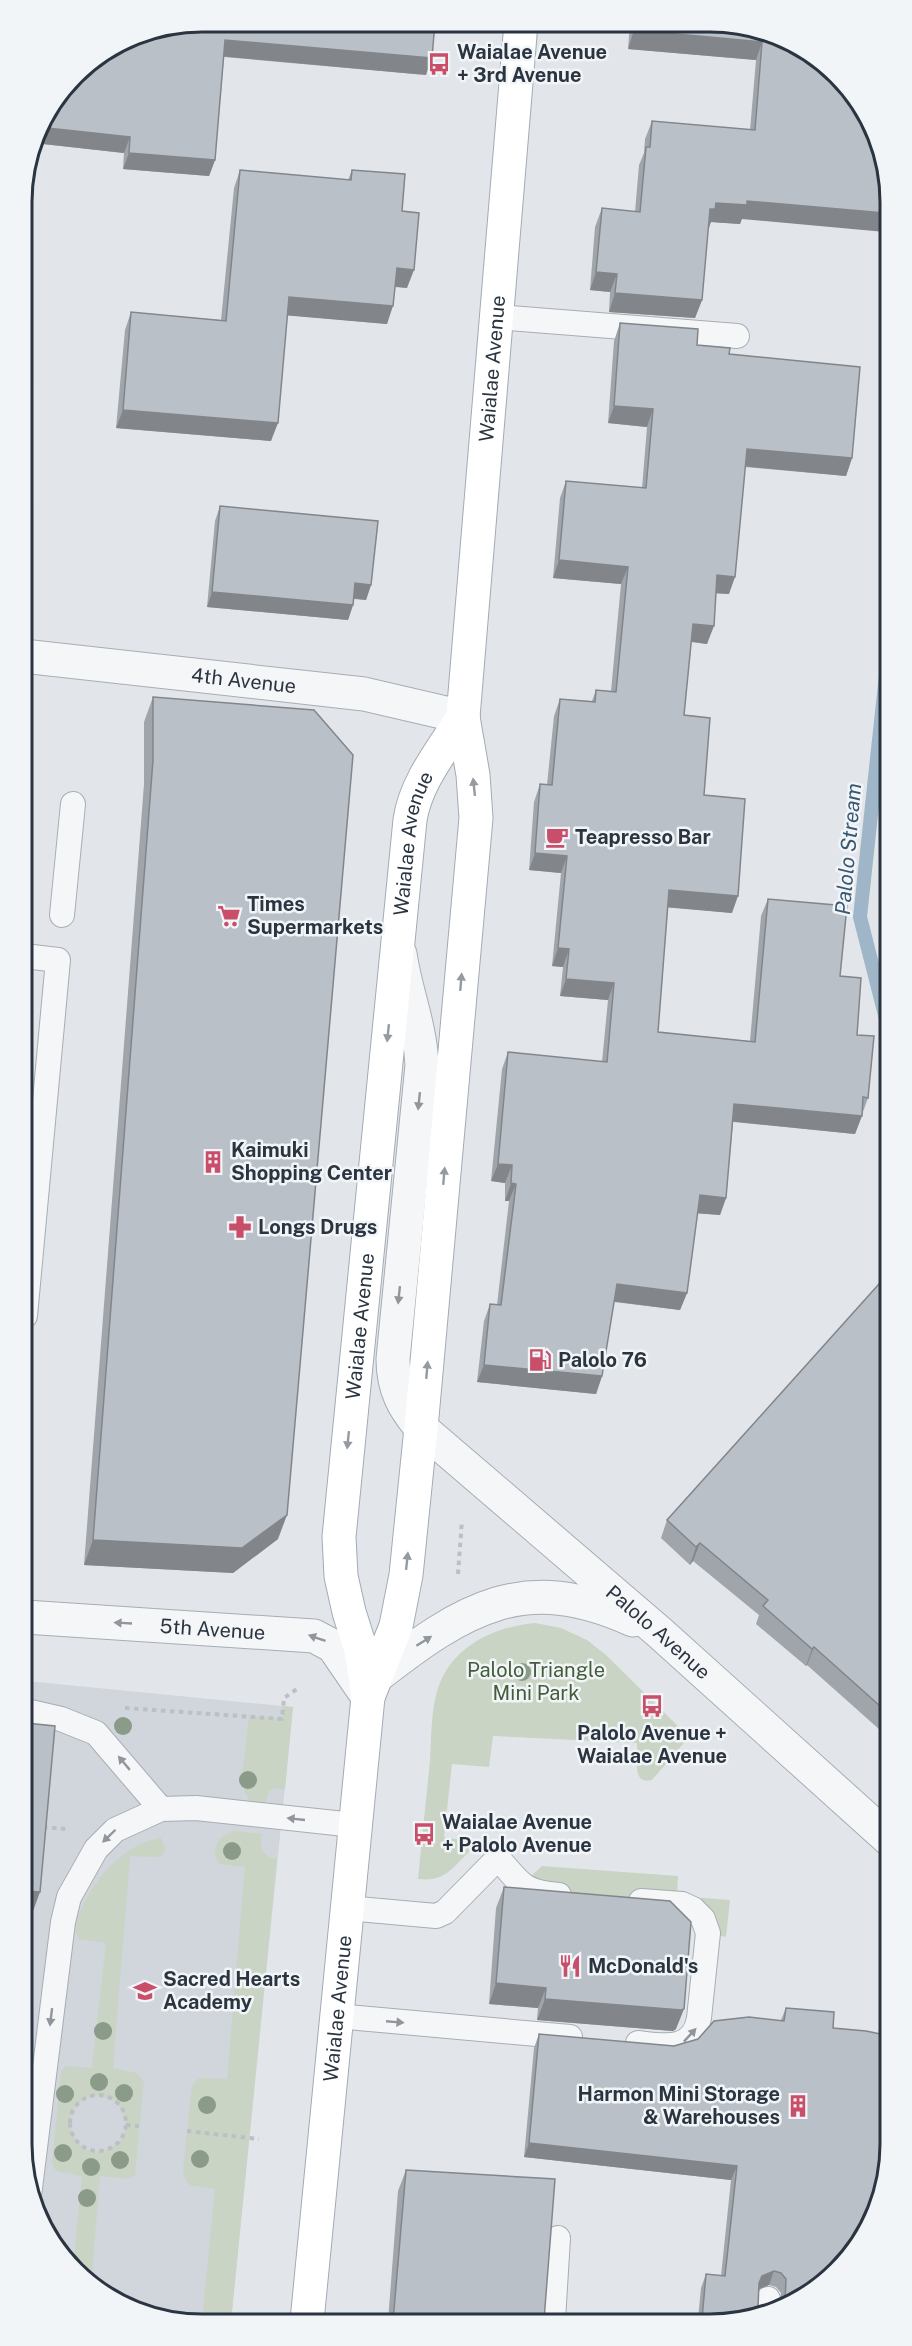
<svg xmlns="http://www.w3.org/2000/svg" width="912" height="2346" font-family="'Public Sans',sans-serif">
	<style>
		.built { fill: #d1d5dc }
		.green { fill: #c9d4c4; fill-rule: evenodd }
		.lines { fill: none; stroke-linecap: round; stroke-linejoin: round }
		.stream { stroke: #9fb6c8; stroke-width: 14 }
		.service-casing { stroke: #a7adb4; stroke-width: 26 }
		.minor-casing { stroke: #a7adb4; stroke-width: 35 }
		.tertiary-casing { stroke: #a7adb4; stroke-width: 35 }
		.primary-casing { stroke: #a2abb5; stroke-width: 35 }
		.path { stroke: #bcc0c5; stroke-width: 4; stroke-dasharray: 4.5 4.5; stroke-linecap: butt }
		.service { stroke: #f5f6f8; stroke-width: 24 }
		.minor { stroke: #f5f6f8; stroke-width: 33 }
		.tertiary { stroke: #f5f6f8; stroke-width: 33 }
		.primary { stroke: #fff; stroke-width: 33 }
		.tree { fill: #8a9b89 }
		.wall { fill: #a0a5ab }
		.shaded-wall { fill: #82868b }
		.building { fill: #bac0c7; stroke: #82868b; stroke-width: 1.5 }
		.oneway { fill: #959aa0 }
		.oneway2 { fill: #90969c }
		.labels { text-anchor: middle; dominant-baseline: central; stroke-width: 5; stroke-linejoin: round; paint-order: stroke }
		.poi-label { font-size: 20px; font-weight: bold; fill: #2b3541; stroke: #f2f5f7; text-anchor: start }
		.street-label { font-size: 20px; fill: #2b3541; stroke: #f2f5f7 }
		.park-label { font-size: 20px; fill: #425d39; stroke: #f2f5f7 }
		.water-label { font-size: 21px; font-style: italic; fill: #375774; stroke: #f2f5f7 }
		.rim { fill: none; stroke: #2b3541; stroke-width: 3 }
	</style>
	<rect width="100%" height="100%" fill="#e2e6ea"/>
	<path class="built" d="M26,1681L293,1707L231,2321L166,2322L82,2280L45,2235L27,2191Z"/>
	<path class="green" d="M535,1623L561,1628L587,1640L606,1655L689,1737L652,1780C631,1786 638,1756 637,1743L493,1736L489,1767L452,1764L444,1837L466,1841L470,1847L469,1852C451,1869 445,1882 418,1879C422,1839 426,1800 430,1761C432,1732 430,1696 446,1671C464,1641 501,1626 535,1623Z
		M283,1706L293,1707L285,1789L275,1788L269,1791L264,1807L250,1802L245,1792L242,1779L249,1716L282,1719Z
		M236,1831L262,1834C259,1848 263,1857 277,1859L231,2321H202L215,2189L190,2185L185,2179L183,2171L192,2085L198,2079L202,2078L227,2079L245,1867L220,1864C208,1850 220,1833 236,1831Z
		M161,1838L166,1850L160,1857L130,1856L113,2068L137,2073L144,2082L143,2088L135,2175L128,2179L100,2176L91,2284L82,2280L73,2269L82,2176L56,2171L52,2163L61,2071L66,2066L92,2068L106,1943L79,1939C72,1928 78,1918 82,1908C96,1876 126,1843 161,1838ZM96,2095L114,2100C152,2141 86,2174 72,2132C70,2125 69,2120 72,2114C76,2102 84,2097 96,2095Z
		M542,1866L678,1876L677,1896L730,1900L726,1937L708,1933L706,1926L538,1893L522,1884Z"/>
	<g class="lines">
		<path class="stream" d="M886,675L860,917L887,1023"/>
		<g class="service-casing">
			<path id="service" d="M497,313V317L737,336
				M62,915L73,804
				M24,956L58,960L25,1316
				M26,1711L61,1719L96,1733L161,1809
				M347,1908L436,1916L445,1912L498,1858C521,1884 522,1892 559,1895
				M336,2016L570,2037
				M638,2043C664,2046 693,2052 699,2018L708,1933L703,1919L693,1909L682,1904L641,1901
				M29,2196L63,1922L69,1897L96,1849L115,1830L161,1809L196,1808L354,1825
				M766,2315L768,2299
				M553,2320L558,2238"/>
		</g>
		<g class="minor-casing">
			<g id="minor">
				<path id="s1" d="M23,656L364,694L463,717"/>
			</g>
		</g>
		<g class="tertiary-casing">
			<g id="tertiary">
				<path id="s2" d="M400,954C406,994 420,1024 422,1065L393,1359C393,1388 403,1407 421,1428L659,1632L890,1840"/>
				<path id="s3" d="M25,1617L314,1636L333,1646L368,1697"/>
				<path d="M377,1676C463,1609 524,1570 633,1620"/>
			</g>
		</g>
		<g class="primary-casing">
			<g id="primary">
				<path id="s4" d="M368,1697L396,1626L406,1575L421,1428L476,818L473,775L463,717L521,23"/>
				<path id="s5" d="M307,2321L368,1697L361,1650L349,1612L341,1576L339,1537L410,820C416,781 443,750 463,717"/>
			</g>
		</g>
		<path class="path" d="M458,1574L462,1520
			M125,1708L282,1719L284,1698L297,1689
			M43,1827L66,1829
			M70 2123a28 28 0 1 1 56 0a28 28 0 1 1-56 0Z
			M126,2125L139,2126
			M187,2131L259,2139"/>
		<use href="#service" class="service"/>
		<use href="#minor" class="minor"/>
		<use href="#tertiary" class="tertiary"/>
		<use href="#primary" class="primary"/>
	</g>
	<g class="tree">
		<circle cx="522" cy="1672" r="9"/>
		<circle cx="123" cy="1726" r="9"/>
		<circle cx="248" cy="1780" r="9"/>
		<circle cx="232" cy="1851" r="9"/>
		<circle cx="103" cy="2031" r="9"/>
		<circle cx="99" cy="2082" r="9"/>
		<circle cx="124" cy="2093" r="9"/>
		<circle cx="65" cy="2094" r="9"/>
		<circle cx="207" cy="2105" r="9"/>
		<circle cx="63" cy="2153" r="9"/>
		<circle cx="200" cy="2159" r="9"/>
		<circle cx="120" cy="2160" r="9"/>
		<circle cx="91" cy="2167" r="9"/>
		<circle cx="87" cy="2198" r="9"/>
	</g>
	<path class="wall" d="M630,24H746L791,40L740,224L711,222L708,228L702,300L695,318L609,312L610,292L590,290L595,227L602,208L635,212L639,165L644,153L645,139L652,121L750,130L756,60L628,49Z
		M133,35L426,75L224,57L215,160L209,176L123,169L124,153L34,143L39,122Z
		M240,170L348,180L352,170L402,211L407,288L395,287L387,324L287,315L271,441L116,428L125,330L131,312L221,320L234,188Z
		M620,323L729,354L852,458L846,476L745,467L729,594L716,593L707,644L691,642L684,715L732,913L668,907L658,1032L750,1041L761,916L768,899L840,976L857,1035L868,1098L855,1134L733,1122L726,1198L720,1215L697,1213L687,1293L680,1310L614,1302L602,1376L596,1394L477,1382L484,1321L490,1304L497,1305L509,1201H505V1183L491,1181L502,1069L508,1052L602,1062L608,1000L560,996L563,967L552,966L561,873L529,870L534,802L540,784L547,785L554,716L560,699L592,701L596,690L611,691L621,584L553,578L560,498L566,481L642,488L647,427L608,423L614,341Z
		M220,506L371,585L366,600L354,599L353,605L348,620L207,607L215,521Z
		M153,697L278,1539L233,1573L84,1565L144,784V722Z
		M888,1274L889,1738L807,1665L806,1666L756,1624L759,1615L693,1561L690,1565L661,1538L667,1520Z
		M504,1887L676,2029L673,2031L537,2020L538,2008L489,2004L496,1908Z
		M786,2008L811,2295L780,2308L781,2293L776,2287L769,2285L759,2289L757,2319H698L701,2288L706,2274L721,2276L731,2180L524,2157L534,2048L539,2034L674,2046L781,2020Z
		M406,2170L544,2320L388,2321L398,2191Z"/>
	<path class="shaded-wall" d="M634,30L762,42L756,60L628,49Z
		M225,40L432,58L426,75L219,56Z
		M38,127L130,137L124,153L34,143Z
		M129,153L215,160L209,176L123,169Z
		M747,201L885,213V232L742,219L740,224L711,222L709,228L710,209L716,203Z
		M397,268L414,270L407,288L390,286Z
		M596,272L617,274L610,292L590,290Z
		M615,293L702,300L695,318L609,312Z
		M289,297L393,306L387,324L282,315Z
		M614,406L653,409L647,427L608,423Z
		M123,410L278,423L271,441L116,428Z
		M747,449L852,458L846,476L741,466Z
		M559,560L628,567L621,584L553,578Z
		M717,575L735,577L729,594L711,593Z
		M355,583L371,585L366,600L350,598Z
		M212,592L353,605L348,620L207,607Z
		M693,624L714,626L707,644L687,641Z
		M535,853L567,856L561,873L529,870Z
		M669,890L738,896L732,913L663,907Z
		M558,948L569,949L563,967L552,966Z
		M566,979L614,983L608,1000L560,996Z
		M734,1104L862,1116L855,1134L728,1121Z
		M498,1164L512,1165L505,1183L491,1181Z
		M511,1183L516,1184L509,1201H505Z
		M700,1195L726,1198L720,1215L693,1213Z
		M617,1284L687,1293L680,1310L610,1301Z
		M484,1365L602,1376L596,1394L477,1382Z
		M287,1515L278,1539L233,1573L84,1565L93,1540Z
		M700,1543L693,1561L690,1565L696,1547Z
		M814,1647L807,1665L806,1666L812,1649Z
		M26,1891L40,1892L32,1914L26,1913Z
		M496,1983L546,1988L538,2008L489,2004Z
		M545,1999L684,2009L676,2029L673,2031L537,2020Z
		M529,2143L737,2166L731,2180L524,2157Z
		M774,2271L769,2285L757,2290L762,2276Z"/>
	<path class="building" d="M201,21L435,22L432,58L225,40L215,160L129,153L130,137L38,127L39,122L82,66L133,35Z
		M635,24H746L791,40L838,74L885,155V213L747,201V205L716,203L715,209H710L702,300L615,293L617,274L596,272L602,208L640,212L646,147H650L652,121L755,130L762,42L634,30Z
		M240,170L351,180L352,170L405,174L402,211L419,213L414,270L397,268L393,306L289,297L278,423L123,410L131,312L226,321Z
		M620,323L698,329L697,345L730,348L729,354L860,367L852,458L747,449L735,577L717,575L714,626L693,624L684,715L710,718L704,795L745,799L738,896L669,890L658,1032L755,1042L768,899L847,906L840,976L861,978L857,1035L874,1036L868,1098L863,1097L862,1116L734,1104L726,1198L700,1195L687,1293L617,1284L602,1376L484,1365L490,1304L501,1305L516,1184L511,1183L512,1165L498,1164L508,1052L607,1062L614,983L566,979L569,949L558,948L567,856L535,853L540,784L552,785L560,699L595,702L596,690L616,692L628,567L559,560L566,481L646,488L653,409L614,406Z
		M220,506L378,521L371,585L355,583L353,605L212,592Z
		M153,697L314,710L353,755L287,1515L242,1548L93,1540L153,760Z
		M888,1274L889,1714L814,1647L812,1649L763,1606L768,1600L700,1543L696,1547L667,1520Z
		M26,1723L55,1726L40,1892L26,1891Z
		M504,1887L670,1901L691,1922L684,2009L681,2010L545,1999L546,1988L496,1983Z
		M786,2008L834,2012L833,2028L866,2031L890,2036L891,2156L881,2203L854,2255L811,2295L784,2307L785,2303L786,2279L781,2273L774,2271L762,2276L759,2283L758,2307L768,2314L757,2319H702L706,2274L725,2276L737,2166L529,2143L539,2034L674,2046L698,2039L714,2021L749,2017L784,2021Z
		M406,2170L555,2179L544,2320L393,2321Z"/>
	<defs><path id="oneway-solid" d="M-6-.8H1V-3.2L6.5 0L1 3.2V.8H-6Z" transform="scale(1.5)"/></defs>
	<g class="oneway">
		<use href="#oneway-solid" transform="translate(474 787) rotate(-96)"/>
		<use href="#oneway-solid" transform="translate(461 982) rotate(-85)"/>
		<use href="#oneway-solid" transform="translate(388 1033) rotate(96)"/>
		<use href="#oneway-solid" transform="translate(444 1176) rotate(-85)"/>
		<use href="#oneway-solid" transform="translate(427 1370) rotate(-85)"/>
		<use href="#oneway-solid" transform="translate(348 1440) rotate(96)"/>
		<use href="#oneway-solid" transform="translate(407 1561) rotate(-84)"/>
	</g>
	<g class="oneway2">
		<use href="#oneway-solid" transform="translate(419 1101) rotate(96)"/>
		<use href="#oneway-solid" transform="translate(399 1295) rotate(96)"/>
		<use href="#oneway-solid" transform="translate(123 1623) rotate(-177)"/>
		<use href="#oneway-solid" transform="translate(317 1638) rotate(-161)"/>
		<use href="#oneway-solid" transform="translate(424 1641) rotate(-32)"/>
		<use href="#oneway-solid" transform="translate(124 1763) rotate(-130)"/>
		<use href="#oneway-solid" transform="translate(296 1819) rotate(-174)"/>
		<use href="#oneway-solid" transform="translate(109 1836) rotate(136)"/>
		<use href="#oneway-solid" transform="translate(51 2017) rotate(97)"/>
		<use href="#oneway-solid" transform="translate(395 2022) rotate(5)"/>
		<use href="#oneway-solid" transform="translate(690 2035) rotate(-47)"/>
	</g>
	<defs>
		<g id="bus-bare" transform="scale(1.8)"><path d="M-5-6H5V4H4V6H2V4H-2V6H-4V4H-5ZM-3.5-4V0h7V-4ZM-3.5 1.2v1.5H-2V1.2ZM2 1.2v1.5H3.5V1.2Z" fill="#c94e6a" stroke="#f2f5f7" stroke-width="2.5" paint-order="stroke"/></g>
		<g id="cafe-bare" transform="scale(1.8)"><path d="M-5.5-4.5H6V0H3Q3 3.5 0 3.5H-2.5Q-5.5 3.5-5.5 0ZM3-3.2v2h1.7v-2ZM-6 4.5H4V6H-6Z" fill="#c94e6a" stroke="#f2f5f7" stroke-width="2.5" paint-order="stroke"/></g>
		<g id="supermarket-bare" transform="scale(1.8)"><path d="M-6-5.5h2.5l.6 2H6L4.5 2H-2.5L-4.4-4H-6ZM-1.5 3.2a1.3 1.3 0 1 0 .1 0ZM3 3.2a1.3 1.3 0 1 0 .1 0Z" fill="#c94e6a" stroke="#f2f5f7" stroke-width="2.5" paint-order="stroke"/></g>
		<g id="building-bare" transform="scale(1.8)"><path d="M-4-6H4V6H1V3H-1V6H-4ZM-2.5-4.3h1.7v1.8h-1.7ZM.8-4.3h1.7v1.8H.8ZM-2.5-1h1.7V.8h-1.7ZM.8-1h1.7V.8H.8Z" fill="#c94e6a" stroke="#f2f5f7" stroke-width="2.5" paint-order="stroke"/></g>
		<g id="pharmacy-bare" transform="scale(1.8)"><path d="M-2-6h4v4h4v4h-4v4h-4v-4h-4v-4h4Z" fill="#c94e6a" stroke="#f2f5f7" stroke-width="2.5" paint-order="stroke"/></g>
		<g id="fuel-bare" transform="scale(1.8)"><path d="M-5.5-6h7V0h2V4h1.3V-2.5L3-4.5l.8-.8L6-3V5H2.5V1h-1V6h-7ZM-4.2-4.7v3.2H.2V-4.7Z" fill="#c94e6a" stroke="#f2f5f7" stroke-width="2.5" paint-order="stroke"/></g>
		<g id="restaurant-bare" transform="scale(1.8)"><path d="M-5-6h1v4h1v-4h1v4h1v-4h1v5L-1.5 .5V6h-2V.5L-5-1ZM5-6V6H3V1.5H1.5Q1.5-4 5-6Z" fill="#c94e6a" stroke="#f2f5f7" stroke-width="2.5" paint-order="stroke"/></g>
		<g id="school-bare" transform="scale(1.8)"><path d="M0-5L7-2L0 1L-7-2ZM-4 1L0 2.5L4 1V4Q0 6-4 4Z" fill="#c94e6a" stroke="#f2f5f7" stroke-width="2.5" paint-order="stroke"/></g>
	</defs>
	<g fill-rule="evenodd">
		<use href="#bus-bare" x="439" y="64"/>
		<use href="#cafe-bare" x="557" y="837"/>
		<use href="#supermarket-bare" x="229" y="916"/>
		<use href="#building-bare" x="213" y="1162"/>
		<use href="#pharmacy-bare" x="240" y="1227"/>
		<use href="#fuel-bare" x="540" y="1360"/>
		<use href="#bus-bare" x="652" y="1706"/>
		<use href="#bus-bare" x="424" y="1834"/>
		<use href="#restaurant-bare" x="570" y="1966"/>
		<use href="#school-bare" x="145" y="1991"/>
		<use href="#building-bare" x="798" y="2106"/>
	</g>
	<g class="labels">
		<g class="poi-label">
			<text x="457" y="52">Waialae Avenue<tspan x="457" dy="23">+ 3rd Avenue</tspan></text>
			<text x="575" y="837">Teapresso Bar</text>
			<text x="247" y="904">Times<tspan x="247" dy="23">Supermarkets</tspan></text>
			<text x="231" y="1150">Kaimuki<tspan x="231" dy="23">Shopping Center</tspan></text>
			<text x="258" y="1227">Longs Drugs</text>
			<text x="558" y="1360">Palolo 76</text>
			<text x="652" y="1733" text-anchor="middle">Palolo Avenue +<tspan x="652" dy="23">Waialae Avenue</tspan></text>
			<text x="442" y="1822">Waialae Avenue<tspan x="442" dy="23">+ Palolo Avenue</tspan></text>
			<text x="588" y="1966">McDonald's</text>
			<text x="163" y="1979">Sacred Hearts<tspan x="163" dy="23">Academy</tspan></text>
			<text x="780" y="2094" text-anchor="end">Harmon Mini Storage<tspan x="780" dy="23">&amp; Warehouses</tspan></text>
		</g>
		<g class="street-label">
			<text stroke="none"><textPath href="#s4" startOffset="1340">Waialae Avenue</textPath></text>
			<text stroke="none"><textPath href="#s1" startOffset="222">4th Avenue</textPath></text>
			<text stroke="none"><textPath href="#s5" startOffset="1488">Waialae Avenue</textPath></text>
			<text stroke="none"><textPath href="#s5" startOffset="1002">Waialae Avenue</textPath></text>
			<text stroke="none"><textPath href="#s3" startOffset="188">5th Avenue</textPath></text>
			<text stroke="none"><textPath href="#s2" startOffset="798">Palolo Avenue</textPath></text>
			<text stroke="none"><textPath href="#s5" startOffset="314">Waialae Avenue</textPath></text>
		</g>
		<g class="park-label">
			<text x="536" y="1670">Palolo Triangle<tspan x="536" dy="23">Mini Park</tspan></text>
		</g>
		<g class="water-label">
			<text transform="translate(848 849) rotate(-85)">Palolo Stream</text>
		</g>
	</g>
	<path d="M0 0H912V2346H0ZM202 32H710A170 170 0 0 1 880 202V2144A170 170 0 0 1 710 2314H202A170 170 0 0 1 32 2144V202A170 170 0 0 1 202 32Z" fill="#f2f5f7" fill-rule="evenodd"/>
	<path class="rim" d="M202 32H710A170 170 0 0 1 880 202V2144A170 170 0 0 1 710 2314H202A170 170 0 0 1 32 2144V202A170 170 0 0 1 202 32Z"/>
</svg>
